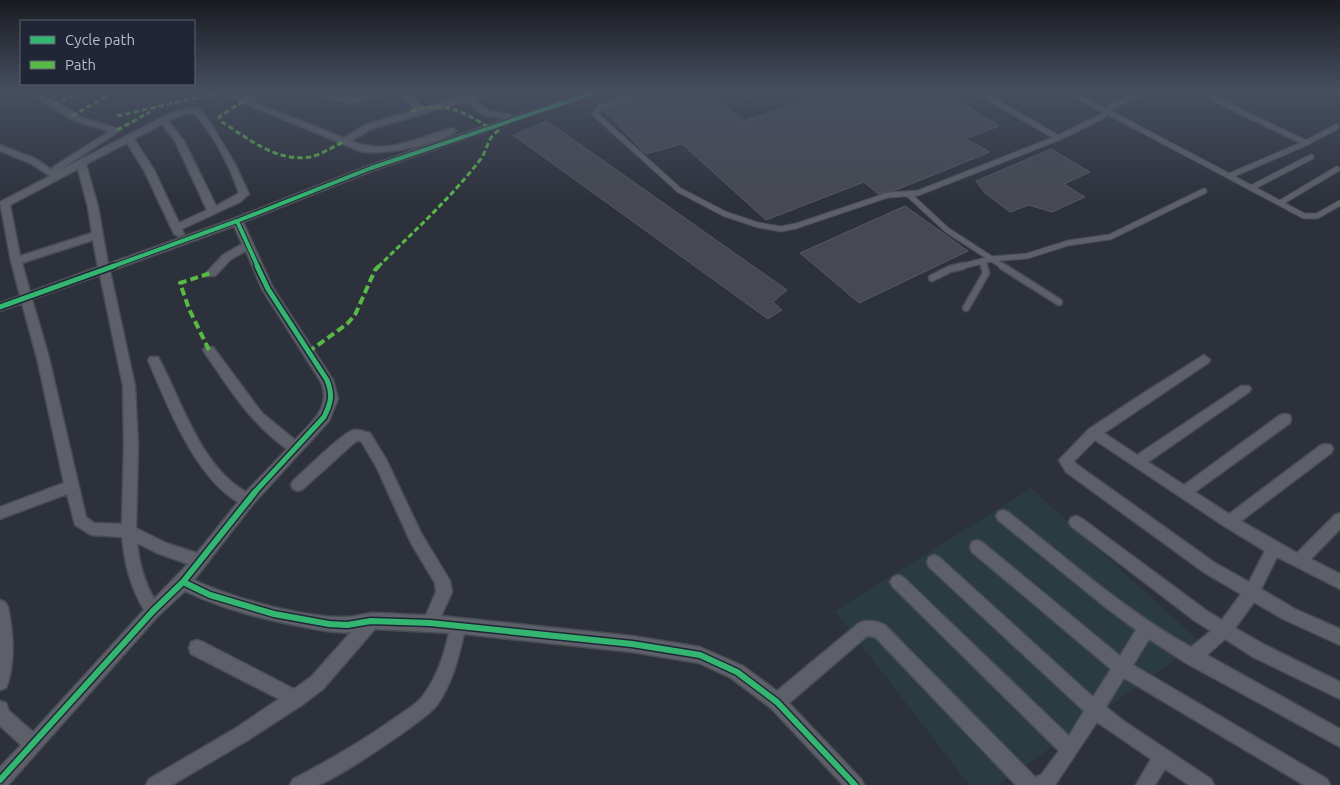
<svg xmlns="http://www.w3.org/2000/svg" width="1340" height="785" font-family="Ubuntu,sans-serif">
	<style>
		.green { fill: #2a3b41 }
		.building { fill: #464952; stroke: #555963 }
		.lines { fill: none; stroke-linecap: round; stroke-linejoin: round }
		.service-far1-casing { stroke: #494c53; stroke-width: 7 }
		.service-casing { stroke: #494c53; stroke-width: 9 }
		.minor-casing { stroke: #494c53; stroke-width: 3 }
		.service-far1 { stroke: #5d6069; stroke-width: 5 }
		.service { stroke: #5d6069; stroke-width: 6 }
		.minor { fill: #5d6069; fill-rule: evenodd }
		.quiet-far1 { stroke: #58b947; stroke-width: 3; stroke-dasharray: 5.5 3; stroke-linecap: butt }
		.quiet { stroke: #58b947; stroke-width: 4; stroke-dasharray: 8 4; stroke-linecap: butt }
		.cycleway-far2-casing { stroke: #202636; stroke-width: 6 }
		.cycleway-far1-casing { stroke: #202636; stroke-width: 8 }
		.cycleway-casing { stroke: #202636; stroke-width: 9 }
		.cycleway-far2 { stroke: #33b770; stroke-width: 4 }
		.cycleway-far1 { stroke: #33b770; stroke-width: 5 }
		.cycleway { stroke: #33b770; stroke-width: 6 }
	</style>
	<rect width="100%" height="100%" fill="#2d313b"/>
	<path class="green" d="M1031,488L1200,642L998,785H969L835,611Z"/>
	<path class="building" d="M660,91H706L744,121L830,91H942L999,126L966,139L990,152L896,190L878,194L864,182L766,220L682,144L646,154L603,110Z
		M547,121L787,290L773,302L782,310L768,319L513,135Z
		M1051,149L1090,172L1064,184L1085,197L1052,212L1029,205L1010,212L985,193L976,181Z
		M905,206L968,251L859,303L800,253Z"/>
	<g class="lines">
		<g class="service-far1-casing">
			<path id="service-far1" d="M648,91L600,107L595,114L679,190L725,214L758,225L781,229L796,226L888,195L918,193L1058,138L1103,116L1106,111L1229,176L1306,143L1336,127
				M726,91L747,93L755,91
				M977,91L1058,138
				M1069,91L1106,111L1112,106L1148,91
				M1212,98L1306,143
				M1229,176L1304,216H1317L1340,203
				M1251,188L1311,157
				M908,194L947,230L1004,267
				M1280,203L1337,169
				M983,261L984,267
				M958,267L991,259L1027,256L1068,243L1110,237L1204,191"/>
		</g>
		<g class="service-casing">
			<path id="service" d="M1002,266L1059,302
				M932,278L950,269L963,266
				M966,308L986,273L984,266"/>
		</g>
		<g class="minor-casing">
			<path id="minor" d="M25,91H35L83,118L121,130L60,170L171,113L192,108L199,109L211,124L235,164L249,194L240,202L182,229L184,234L179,237L174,234L144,170L127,143L86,164L98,207L108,264L233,219L368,166L506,119L484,115L466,101L371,129L351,141C389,156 416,138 452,128L456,131C440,145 381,156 360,151L215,91H226L243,98L256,91H267L250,101L344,138L365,125L416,110L397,91H406L424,108L462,96L458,91H467L470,94L481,91H494L473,99L490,112L509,114L513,117L591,91H603L374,170L243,222L273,288L333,380L338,399L329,421L253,504L194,580C232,598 304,618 346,617C354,617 363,614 372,613C390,613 408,615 426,615L436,592L435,583L411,543L376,466L361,441H357L354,443L303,489L298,491L293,489L291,485L293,481C303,472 344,431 354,430C359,429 365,432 370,433L386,459L421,533L450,581L452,592L441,616L632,636L700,647L743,666L777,691L859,623C868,619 876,621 885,625L1035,777L1041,775L1059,751L893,587L890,582L893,577L898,575L903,577L1069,736L1084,711L929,567L927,562L929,557L934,555L939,557L1093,697L1111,669L972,552L970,547L972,542L977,540L982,542L1120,656L1136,630L1104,606L998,520L996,516L998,512L1003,510L1008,512C1067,558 1125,611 1191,647L1211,631L1195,621L1071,526L1069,522L1071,518L1076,516L1081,518L1207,611L1222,620L1241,594L1205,573L1066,472L1059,460L1089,429L1139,396L1204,355L1210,360L1208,363L1104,433L1137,455L1241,386H1249L1251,389L1249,392L1148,462L1184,485L1280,415L1285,414L1290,415L1291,419L1290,423L1195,492L1229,514L1321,445L1326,444L1331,445L1333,449L1331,453L1241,521L1297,553L1335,515L1340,513V529L1311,559L1340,574V589L1277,557L1261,589L1295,609L1340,629V645L1283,619L1254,602L1235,628L1265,645L1340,682V699L1253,657L1225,639L1207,655L1340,729V747L1186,663L1149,639L1133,665L1327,779L1330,785H1304L1124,678L1106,707L1125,722L1211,779L1214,785H1189L1165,769L1155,785H1136L1151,759L1097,722L1055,785H1016L875,637L867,636L789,703L861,779L864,785H843L771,708L731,678L699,663L632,652L464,634C458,659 452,684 437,705C427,719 333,782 317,785C308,785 299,785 290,785L293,779C328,761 363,741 395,718C406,710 418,704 425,693C438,675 444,654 449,633L375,629L323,689L302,705L248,740L172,785H146L149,779L236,728L279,699L191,654L189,648L191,642L197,640L203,642L294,689L311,677L351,632C337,634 323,630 309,628C267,620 224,610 185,591L158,616L8,785H0V767L21,745L0,726V701L6,703L9,711L33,732L144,610C130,586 125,564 122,537L91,535L75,525L67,494L0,519V507L64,483L37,358L22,303L0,311V303L20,296L11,261L0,202L50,176L30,163L0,151V145L36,159L52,170L53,167L110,131L77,122ZM187,113H193C212,130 231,169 239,193L216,206L184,141L168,121ZM162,124L175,141L207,210L179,223L154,170L134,139ZM78,169L88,207L92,233L20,256L10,205ZM234,226L242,244L223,255L206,273L207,276H215L231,259L246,251L262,289L321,382C332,407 311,423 295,440L262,413L213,347H205L203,350L205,353C229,388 251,424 287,449L246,492C200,466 182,401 158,357H150L148,360C168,406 194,476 238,502L197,553L166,543L136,528L138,446L135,386L110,271ZM93,240L98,267L30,292L22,263ZM100,275L123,386L124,446L122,524L94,523L86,517L49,358L32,299ZM1095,440L1224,526L1265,551L1249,582L1215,563L1076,464L1074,461ZM137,543L157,553L188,564L154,599C144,581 139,563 137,543Z
				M312,91H325L349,98L378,91H392L349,104Z
				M0,600L5,602L8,607C13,632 16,663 6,688L0,690Z"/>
		</g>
		<use href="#service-far1" class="service-far1"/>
		<use href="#service" class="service"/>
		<use href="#minor" class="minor"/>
		<path class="quiet-far1" d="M243,101L219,117L222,122C249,139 276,162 310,157C321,155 334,146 345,141
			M54,105L80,91
			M411,111C443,101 461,110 488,127
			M72,116L116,91
			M117,116L222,92
			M117,130L150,112
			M378,267C413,232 450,199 480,160C489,148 486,137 501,129"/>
		<path class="quiet" d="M209,350L189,309L180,283L211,273
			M308,352L347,324L355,315L375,270L379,266"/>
		<g class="cycleway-far2-casing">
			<path id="cycleway-far2" d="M237,221L258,267
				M111,267L237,221L371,168L599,91"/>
		</g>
		<g class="cycleway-far1-casing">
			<path id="cycleway-far1" d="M0,307L114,266
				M254,493L324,417C331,403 333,395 327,380L268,289L257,266"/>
		</g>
		<g class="cycleway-casing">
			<path id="cycleway" d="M183,582L210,595L274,614L329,624L347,625L371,621L430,623L632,644L700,655L737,672L777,702L855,785
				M0,780L153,611L183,582L255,492"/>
		</g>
		<use href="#cycleway-far2" class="cycleway-far2"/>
		<use href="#cycleway-far1" class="cycleway-far1"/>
		<use href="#cycleway" class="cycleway"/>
	</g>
	<linearGradient id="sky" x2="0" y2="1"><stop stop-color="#191b20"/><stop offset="0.45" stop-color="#464e60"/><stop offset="1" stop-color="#464e60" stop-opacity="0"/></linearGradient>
	<rect width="1340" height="201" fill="url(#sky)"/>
	<rect x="20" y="20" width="175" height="65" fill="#202636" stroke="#5d6272"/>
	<rect x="30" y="36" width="25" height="8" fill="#33b770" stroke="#5d6272"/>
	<text x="65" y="45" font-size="15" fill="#b8bdcb">Cycle path</text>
	<rect x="30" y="61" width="25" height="8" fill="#58b947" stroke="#5d6272"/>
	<text x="65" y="70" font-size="15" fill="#b8bdcb">Path</text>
</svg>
